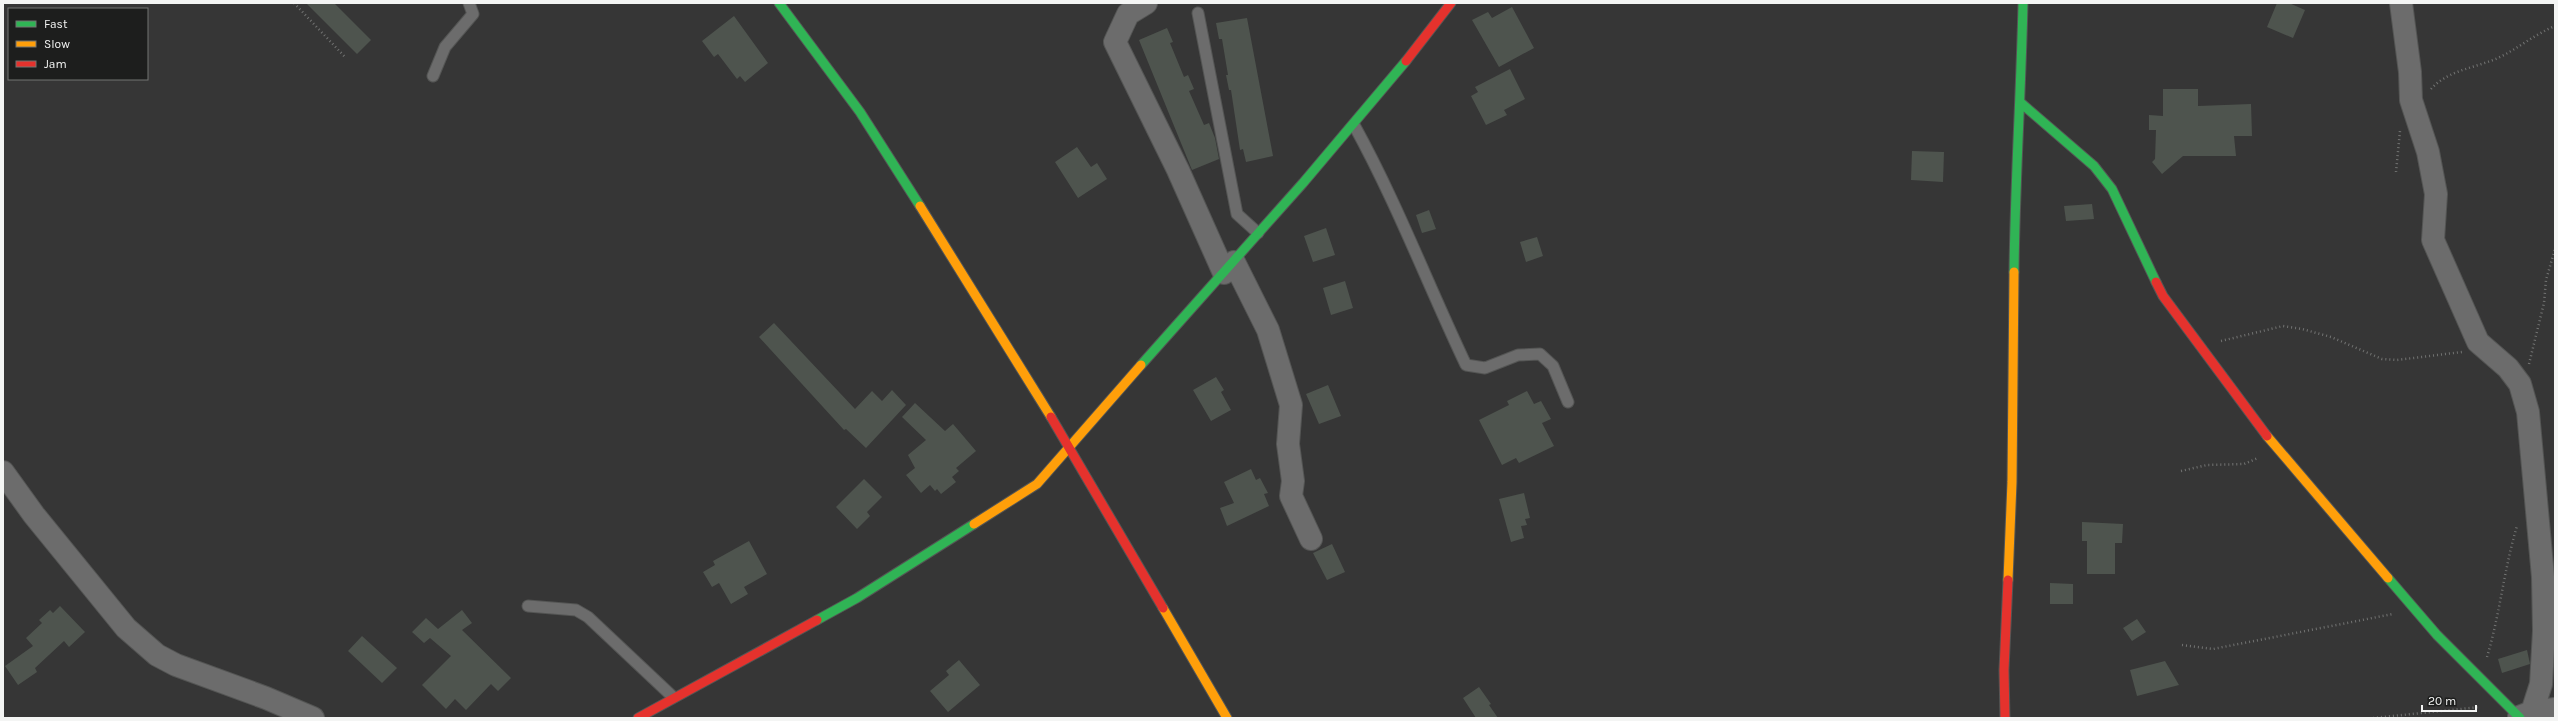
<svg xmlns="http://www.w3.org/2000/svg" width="2558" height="721" font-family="Karla,sans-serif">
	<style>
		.building { fill: #4e544e }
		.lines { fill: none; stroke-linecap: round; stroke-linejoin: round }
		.lane-casing { stroke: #545554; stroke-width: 13 }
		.street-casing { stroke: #545554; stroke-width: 24 }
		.fast-casing { stroke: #545554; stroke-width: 11 }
		.slow-casing { stroke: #545554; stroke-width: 11 }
		.jam-casing { stroke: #545554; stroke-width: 11 }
		.path { stroke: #727372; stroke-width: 2.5; stroke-dasharray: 1 3; stroke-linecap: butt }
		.lane { stroke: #6c6c6c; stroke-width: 11 }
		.street { stroke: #6c6c6c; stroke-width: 22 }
		.fast { stroke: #30b455; stroke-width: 9 }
		.slow { stroke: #ff9f0a; stroke-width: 9 }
		.jam { stroke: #e5322d; stroke-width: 9 }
	</style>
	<rect width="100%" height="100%" fill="#363636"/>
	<path class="building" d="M306,3H334L371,40L357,54Z
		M2277,3H2289L2305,10L2293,38L2267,27Z
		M1512,7L1534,48L1499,67L1472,20L1488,12L1492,18Z
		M734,16L768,63L745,82L740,76L737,79L718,54L714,57L702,41Z
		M1247,18L1273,156L1246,162L1243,149L1240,150L1231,90H1229L1226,75H1228L1222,39H1219L1216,23Z
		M1167,28L1173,42L1170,43L1184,77L1188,75L1194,89L1189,91L1204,125L1209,123L1215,138L1219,159L1192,170L1139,40Z
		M1510,69L1525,99L1504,110L1507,115L1486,125L1471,96L1478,92L1475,87Z
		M2163,89H2198V106L2251,104L2252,136H2234L2236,156H2183L2162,174L2152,162L2155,159L2156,130H2149V115L2163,116Z
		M1077,147L1091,167L1097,163L1107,179L1078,198L1055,162Z
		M1912,151L1944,152L1943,182L1911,180Z
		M2092,204L2094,219L2066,221L2064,206Z
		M1429,210L1436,229L1422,233L1416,215Z
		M1326,228L1335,255L1313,262L1304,236Z
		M1537,237L1543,256L1526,262L1520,242Z
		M1345,281L1353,308L1331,315L1323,288Z
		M774,323L855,409L872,391L882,401L892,390L906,405L866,448L846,429L844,430L759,337Z
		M1216,377L1224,390L1221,392L1231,410L1211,421L1193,390Z
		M1328,385L1341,416L1319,424L1306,394Z
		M1527,391L1534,404L1541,401L1551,419L1542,423L1554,446L1519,463L1516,458L1502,465L1479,420L1509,405L1507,401Z
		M915,403L945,431L953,424L976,451L956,468L959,471L952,477L956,482L941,494L937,489L935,491L930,485L921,493L906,475L915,468L908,455L926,440L902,417Z
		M1251,469L1256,480L1260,478L1268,493L1264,494L1269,506L1227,526L1220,508L1234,503L1224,482Z
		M864,479L882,497L867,512L870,516L857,529L836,507Z
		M1524,493L1530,518L1525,519L1527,525L1521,526L1524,538L1511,542L1499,499Z
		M2082,522L2123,524L2122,543H2115V574H2087V541H2082Z
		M749,541L767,574L744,587L748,594L731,604L719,583L712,587L703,572L715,565L713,561Z
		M1332,544L1345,572L1327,580L1313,553Z
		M2050,583L2073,584V604H2050Z
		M60,606L85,632L69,647L64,641L35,668L37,672L18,685L5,666L33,646L26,638L42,623L39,620L50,610L53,613Z
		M462,610L472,623L462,630L511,678L498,691L491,684L466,710L455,699L446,709L422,685L451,656L430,638L424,643L412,632L426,618L438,629Z
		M2137,619L2146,632L2132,641L2123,628Z
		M362,636L397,668L382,683L348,651Z
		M2527,650L2530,664L2502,673L2498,659Z
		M959,660L980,685L948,712L930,691L949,675L946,671Z
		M2165,661L2179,685L2137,696L2130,670Z
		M1479,687L1491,704L1489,705L1498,718H1476L1463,698Z"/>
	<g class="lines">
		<g class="lane-casing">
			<path id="lane" d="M1198,13L1237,214L1258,233
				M433,76L445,47L473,14L469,3
				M1354,125C1397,203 1428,285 1466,365L1485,368L1518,355L1540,354L1553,366L1568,402
				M528,606L576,610L588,617L673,697"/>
		</g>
		<g class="street-casing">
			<path id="street" d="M1146,3L1128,14L1115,42L1178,170L1224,273
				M2401,3L2410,72L2411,100L2428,152L2436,194L2433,240L2478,342L2508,368L2520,384L2528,412L2543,577L2544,631L2541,684L2532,712
				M1234,262L1268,330L1291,405L1288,444L1293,481L1291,496L1311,539
				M3,472L34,515L126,628L157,655L176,665L266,698L313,718
				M2519,717L2532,712L2555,709"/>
		</g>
		<g class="fast-casing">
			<path id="fast" d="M779,3L860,112L920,206
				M2021,103L2094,166L2112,189L2156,282
				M2014,272C2015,182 2021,93 2023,3
				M1141,365L1303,183L1406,61
				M2388,578L2437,635L2520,718
				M817,620L857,598L974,524"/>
		</g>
		<g class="slow-casing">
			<path id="slow" d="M920,206L1051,417
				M2267,436L2388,578
				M974,524L1037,484L1141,365
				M2008,580L2012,482L2014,272
				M1163,608L1227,718"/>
		</g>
		<g class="jam-casing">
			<path id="jam" d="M1406,61L1451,3
				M2156,282L2163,296L2267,436
				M1051,417L1163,608
				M638,718L817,620
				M2005,718L2004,670L2008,580"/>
		</g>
		<path class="path" d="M294,3L345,57
			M2431,89C2450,68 2480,68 2504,55C2521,46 2536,34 2555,26
			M2396,172L2400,131
			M2221,341L2283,326L2302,329L2331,337L2382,359L2397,360L2462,352
			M2529,364L2544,303L2546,280L2555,249
			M2181,471L2207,465L2244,464L2258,458
			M2182,645L2213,649L2393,614
			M2487,657C2500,614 2504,569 2517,526
			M2373,718L2480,707"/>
		<use href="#lane" class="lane"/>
		<use href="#street" class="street"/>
		<use href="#fast" class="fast"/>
		<use href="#slow" class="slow"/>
		<use href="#jam" class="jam"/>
	</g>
	<rect width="2558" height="721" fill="none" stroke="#f4f5f4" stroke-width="8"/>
	<rect x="8" y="8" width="140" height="72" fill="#1d1e1d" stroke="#737473"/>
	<rect x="16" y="21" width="20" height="6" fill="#30b455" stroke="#737473"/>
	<text x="44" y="28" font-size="12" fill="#f4f5f4">Fast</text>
	<rect x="16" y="41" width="20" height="6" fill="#ff9f0a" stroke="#737473"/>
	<text x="44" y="48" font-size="12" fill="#f4f5f4">Slow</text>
	<rect x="16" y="61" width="20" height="6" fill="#e5322d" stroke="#737473"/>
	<text x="44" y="68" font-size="12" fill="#f4f5f4">Jam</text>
	<path d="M2422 705v6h54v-6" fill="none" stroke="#f4f5f4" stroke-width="2"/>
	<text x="2428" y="705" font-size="12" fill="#f4f5f4" stroke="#1d1e1d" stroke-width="3" paint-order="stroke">20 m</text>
</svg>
